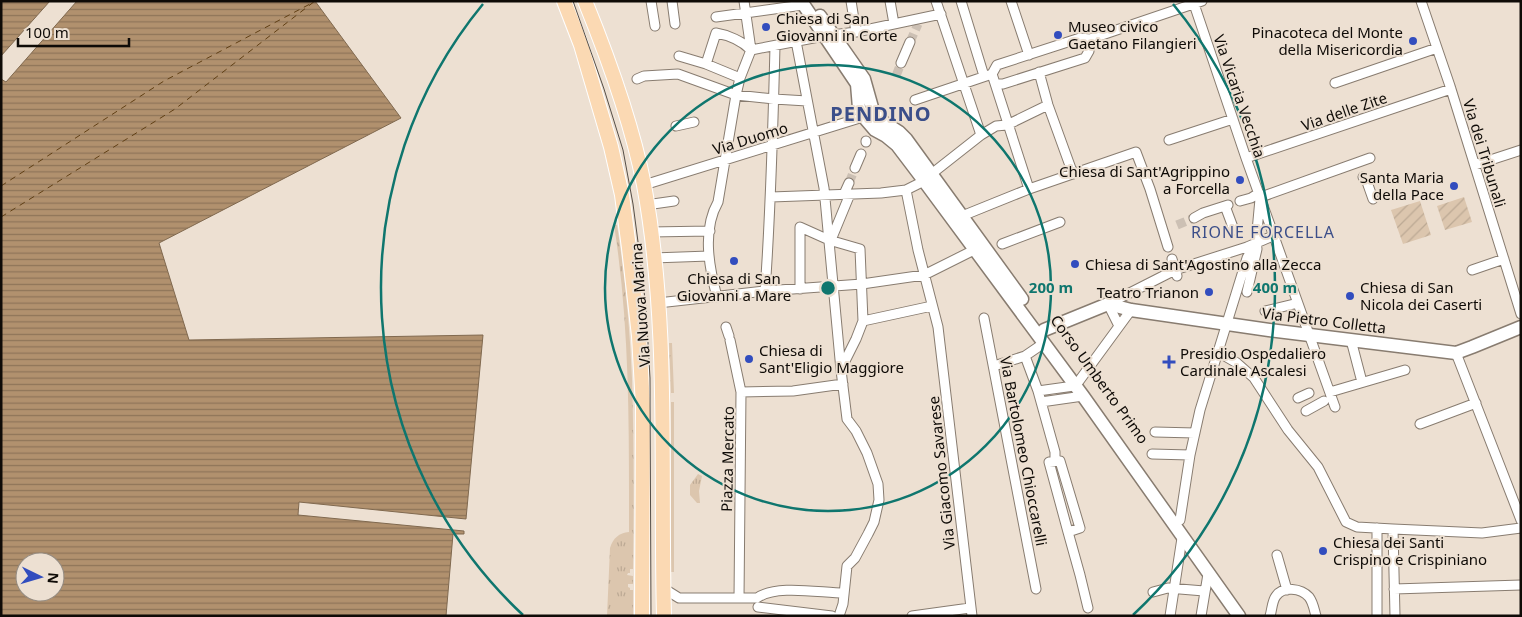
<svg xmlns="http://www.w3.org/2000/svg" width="1522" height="617" font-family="'Noto Sans',sans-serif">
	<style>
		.grass { fill: url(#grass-tufts) }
		.garden { fill: url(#garden-furrows) }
		.water { fill: url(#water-rules); stroke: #80694f; fill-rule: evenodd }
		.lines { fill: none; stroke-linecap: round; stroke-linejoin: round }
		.ferry { stroke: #614015; stroke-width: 1; stroke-dasharray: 6 5; stroke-linecap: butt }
		.street-tunnel { stroke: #ccc0b4; stroke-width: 9; stroke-dasharray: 9 4.5; stroke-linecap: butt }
		.street-casing { stroke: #887c70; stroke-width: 11 }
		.secondary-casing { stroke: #887c70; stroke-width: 15 }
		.primary-casing { stroke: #fff; stroke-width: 16 }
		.street { stroke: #fff; stroke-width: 9 }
		.secondary { stroke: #fff; stroke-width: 12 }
		.primary { stroke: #fbd9b3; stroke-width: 14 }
		.tram { stroke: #554e47; stroke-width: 1 }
		.ring { fill: none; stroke: #0f766e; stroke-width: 2.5 }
		.poi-dot { fill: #324dbe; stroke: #ede0d2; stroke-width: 2 }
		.labels { text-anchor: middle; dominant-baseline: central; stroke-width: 4; stroke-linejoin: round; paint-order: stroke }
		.poi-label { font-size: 15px; fill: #0f0b07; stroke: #ede0d2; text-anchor: start }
		.street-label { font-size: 15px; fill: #0f0b07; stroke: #ede0d2 }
		.neighbourhood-label { font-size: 16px; letter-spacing: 1px; fill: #3b4e89; stroke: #ede0d2 }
		.district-label { font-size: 20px; font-weight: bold; letter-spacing: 1px; fill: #3b4e89; stroke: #ede0d2 }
		.centre { fill: #0f766e; stroke: #ede0d2; stroke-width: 2.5 }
		.ring-label { font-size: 15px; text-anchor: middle; font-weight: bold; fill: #0f766e; stroke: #ede0d2; stroke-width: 4; stroke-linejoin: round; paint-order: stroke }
	</style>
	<defs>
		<pattern id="grass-tufts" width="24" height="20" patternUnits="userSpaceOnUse" patternTransform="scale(1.25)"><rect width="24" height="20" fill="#dcc6ae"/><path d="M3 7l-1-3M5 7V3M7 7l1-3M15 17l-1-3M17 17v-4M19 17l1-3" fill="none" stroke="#bca994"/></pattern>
		<pattern id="garden-furrows" width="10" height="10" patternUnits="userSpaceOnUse" patternTransform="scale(1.25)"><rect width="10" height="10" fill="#dcc6ae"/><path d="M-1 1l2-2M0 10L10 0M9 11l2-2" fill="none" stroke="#bca994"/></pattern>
		<pattern id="water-rules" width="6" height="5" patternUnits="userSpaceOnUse" patternTransform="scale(1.25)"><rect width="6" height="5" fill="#b1916e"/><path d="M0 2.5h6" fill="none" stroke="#8e7558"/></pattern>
	</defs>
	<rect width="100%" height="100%" fill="#ede0d2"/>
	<path class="grass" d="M614,225H617C625,276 630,328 632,379C634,443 634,506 633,569H630V573H628L627,575L633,576V584H628V587L630,588V590H633V616H607L610,548C613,538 619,533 629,532C629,429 630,326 614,225Z
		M669,343H672L674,393H671Z
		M671,402H674V572H671Z
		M698,474L702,476L699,491L700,503H697L690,495V485Z"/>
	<path class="garden" d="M1464,197L1472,222L1445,230L1437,206Z
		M1420,201L1431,235L1403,244L1391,210Z"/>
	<path class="water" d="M1,1H50L1,56Z
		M77,1H315L401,118L159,243L189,340L483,335L466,519L299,502L298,515L464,531V534H453L446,616H1V79L6,82ZM25,562H55V592H25Z"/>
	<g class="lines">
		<path class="ferry" d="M1,186L164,81L310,4
			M1,217L175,109L315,1"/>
		<path class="street-tunnel" d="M910,42L918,24
			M896,76L901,63
			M849,183L855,168
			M1177,225L1194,218"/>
		<g class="street-casing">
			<path id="street" d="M651,1L655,26
				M672,1L675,24
				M851,1L856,32
				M890,1L894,24
				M936,1L981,135
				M961,1L984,76
				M1011,1L1029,55
				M1421,1L1450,86L1521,314
				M1194,4L1246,158L1335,407
				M716,17L803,5
				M796,41L824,188L841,370L847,419L856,431L867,453L878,484L879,500L874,522L868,534L855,558L847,566L843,604L839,616
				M679,56L706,64L740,78
				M901,63L910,42
				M706,64L716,33C728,35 742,41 751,50L824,36L856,32L941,14
				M1039,72L1048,105L1073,174
				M992,74L1029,189
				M637,79L644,76L678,74L736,95L774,99L807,101
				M1335,83L1437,48
				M996,84H1003L1085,58L1089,51L1090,39
				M915,100L992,74L997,65L1080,38L1090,39L1202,1
				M676,126L694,122
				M1169,140L1233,119
				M866,142V141
				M1246,158L1451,89
				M1475,165L1521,150
				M855,168L861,154
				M1363,177L1367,182L1373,199
				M644,185L863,117
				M906,190L918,250L938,327L972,616
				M844,194L849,183
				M771,197L881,193L906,190L920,183L981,135L996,126L1007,125L1048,105
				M1261,197L1370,158
				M1240,201L1251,198L1259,193
				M653,204L674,201
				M1225,206L1234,230
				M962,216L1029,189L1136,152L1150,189L1168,247
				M1194,218L1203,213L1228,205
				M650,232L710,231
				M831,240L850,194
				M1002,244L1060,222
				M653,258L709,256
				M1172,259L1177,276
				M1472,270L1504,259
				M800,289V227L829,240L860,249L863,321L856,339L841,369
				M765,291C771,209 773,128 775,46
				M1247,292L1257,249L1256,242L1260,199
				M717,297C709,267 702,230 718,202L736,95L740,78L751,50L744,1
				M658,303L765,291L862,284L924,275L974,250
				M1265,311L1294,304
				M984,318L1036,589
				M863,321L932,306
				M1119,326L1108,304L1175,270L1247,247L1275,235
				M726,327L729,336
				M730,340L741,392
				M1351,340L1362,382
				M1218,352L1237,363L1254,378L1288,430L1318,467L1346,522L1357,527L1393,529L1482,533L1521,528
				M1456,353L1521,520
				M1025,356L1038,391L1055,452V461
				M994,366L1025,356L1044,343
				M1079,381L1131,310
				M1038,391L1074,386
				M1330,392L1405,370
				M1298,398L1309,393
				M1041,402L1083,396
				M1306,411L1324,401
				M1420,424L1476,403
				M1155,432L1195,433
				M1152,454L1190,455
				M1060,461L1080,528L1068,532L1049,462Z
				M1180,520L1190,455L1200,410L1247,258L1256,242
				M1377,528V616
				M1393,529L1395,616
				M1068,532L1080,575L1088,608
				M1277,555L1287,590
				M663,588L679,598H757C776,584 821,593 844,593
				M1394,589L1521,585
				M1153,592L1168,588L1204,591
				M739,598L741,392L793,391L843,384
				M758,607L832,616
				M912,616L970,608
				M1170,616L1182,538
				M1201,616L1208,574
				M1270,616C1272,610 1272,601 1276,596C1283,586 1301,588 1309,597C1313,602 1314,609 1316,616"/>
		</g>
		<g class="secondary-casing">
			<path id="secondary" d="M801,1L857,84L859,108L863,116L875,130L886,136L897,145L919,174L1083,396L1239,616
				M820,16L864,79L873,111L882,121L899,132L906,139L1022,299
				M1044,330L1108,304L1131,310L1269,330L1456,353L1472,347L1521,327"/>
		</g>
		<g class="primary-casing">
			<path id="primary" d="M564,1L581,45L611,147L622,195L629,248L639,336L643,406L642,616
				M585,1C609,60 632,123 644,185C670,327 660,472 664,616"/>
		</g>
		<use href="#street" class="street"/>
		<use href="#secondary" class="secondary"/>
		<use href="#primary" class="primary"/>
		<path class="tram" d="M573,1L604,89L623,150L633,204L640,257L646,308L650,378L651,616"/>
	</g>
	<g class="ring">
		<circle cx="828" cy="288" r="223"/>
		<path d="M523 615A447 447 0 0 1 483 4M1173 4A447 447 0 0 1 1133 615"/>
	</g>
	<g class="poi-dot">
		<circle cx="766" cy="27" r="5"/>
		<circle cx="1058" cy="35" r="5"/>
		<circle cx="1413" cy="41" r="5"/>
		<circle cx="1240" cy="180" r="5"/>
		<circle cx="1454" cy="186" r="5"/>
		<circle cx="734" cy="261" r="5"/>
		<circle cx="1075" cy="264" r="5"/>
		<circle cx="1209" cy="292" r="5"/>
		<circle cx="1350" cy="296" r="5"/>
		<circle cx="749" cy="359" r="5"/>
		<path d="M1166.5 354.5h5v5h5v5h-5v5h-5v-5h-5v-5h5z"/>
		<circle cx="1323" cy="551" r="5"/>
	</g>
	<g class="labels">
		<g class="poi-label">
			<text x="776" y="18">Chiesa di San<tspan x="776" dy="17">Giovanni in Corte</tspan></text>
			<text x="1068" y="26">Museo civico<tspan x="1068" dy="17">Gaetano Filangieri</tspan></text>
			<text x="1403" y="32" text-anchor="end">Pinacoteca del Monte<tspan x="1403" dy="17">della Misericordia</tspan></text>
			<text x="1230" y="171" text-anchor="end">Chiesa di Sant'Agrippino<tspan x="1230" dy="17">a Forcella</tspan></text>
			<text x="1444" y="177" text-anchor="end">Santa Maria<tspan x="1444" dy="17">della Pace</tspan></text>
			<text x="1085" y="264">Chiesa di Sant'Agostino alla Zecca</text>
			<text x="734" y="278" text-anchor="middle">Chiesa di San<tspan x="734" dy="17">Giovanni a Mare</tspan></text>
			<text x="1360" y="287">Chiesa di San<tspan x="1360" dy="17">Nicola dei Caserti</tspan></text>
			<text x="1199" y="292" text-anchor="end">Teatro Trianon</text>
			<text x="759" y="350">Chiesa di<tspan x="759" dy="17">Sant'Eligio Maggiore</tspan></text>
			<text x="1180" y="353">Presidio Ospedaliero<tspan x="1180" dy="17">Cardinale Ascalesi</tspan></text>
			<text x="1333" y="542">Chiesa dei Santi<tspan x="1333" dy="17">Crispino e Crispiniano</tspan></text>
		</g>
		<g class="street-label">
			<text transform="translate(1240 96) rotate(71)">Via Vicaria Vecchia</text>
			<text transform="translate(1344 111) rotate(-19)">Via delle Zite</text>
			<text transform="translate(750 138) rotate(-17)">Via Duomo</text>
			<text transform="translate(1485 153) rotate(73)">Via dei Tribunali</text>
			<text transform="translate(640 305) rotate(-94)">Via Nuova Marina</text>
			<text transform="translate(1324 320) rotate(7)">Via Pietro Colletta</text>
			<text transform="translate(1100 379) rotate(54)">Corso Umberto Primo</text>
			<text transform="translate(1024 451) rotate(79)">Via Bartolomeo Chioccarelli</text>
			<text transform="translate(727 459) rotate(-89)">Piazza Mercato</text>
			<text transform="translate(941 473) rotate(-96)">Via Giacomo Savarese</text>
		</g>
		<g class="neighbourhood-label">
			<text x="1263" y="232">RIONE FORCELLA</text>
		</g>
		<g class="district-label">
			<text x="881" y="113">PENDINO</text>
		</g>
	</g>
	<circle cx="828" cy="288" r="8" class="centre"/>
	<g class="ring-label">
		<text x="1051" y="293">200 m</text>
		<text x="1275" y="293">400 m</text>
	</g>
	<rect width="1522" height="617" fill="none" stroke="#0f0b07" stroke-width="5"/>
	<g transform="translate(40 577) rotate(95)"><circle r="24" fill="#ede0d2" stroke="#948b81"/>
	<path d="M0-4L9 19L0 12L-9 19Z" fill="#324dbe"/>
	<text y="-8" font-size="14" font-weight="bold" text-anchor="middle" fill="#0f0b07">N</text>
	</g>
	<path d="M18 38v8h111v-8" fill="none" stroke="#0f0b07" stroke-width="2.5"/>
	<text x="25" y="38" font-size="15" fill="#0f0b07" stroke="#ede0d2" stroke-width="4" paint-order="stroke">100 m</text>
</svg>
